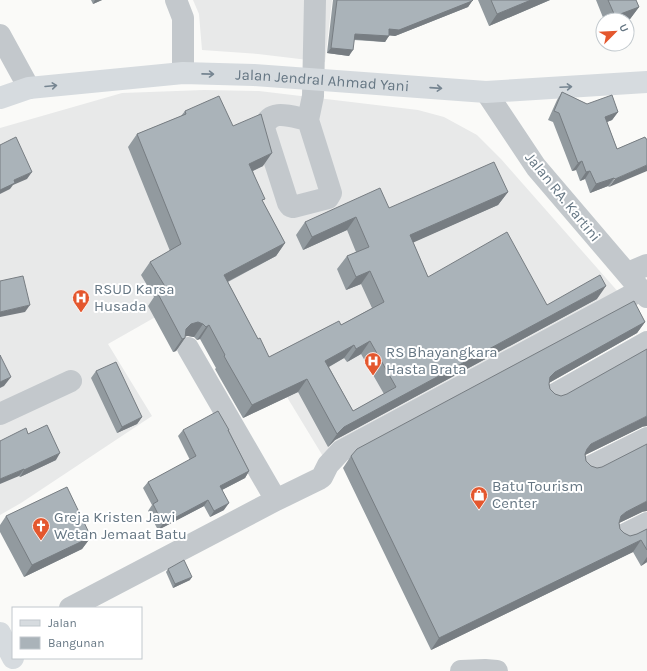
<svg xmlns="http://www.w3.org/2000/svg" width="647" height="671" font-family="Karla,sans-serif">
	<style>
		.built { fill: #e8e9e9 }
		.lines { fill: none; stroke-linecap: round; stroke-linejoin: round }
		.minor { stroke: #c3c8cc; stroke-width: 22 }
		.major { stroke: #d6dbdf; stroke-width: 22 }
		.wall { fill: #929a9f; fill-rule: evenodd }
		.shaded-wall { fill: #777d82 }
		.building { fill: #aab3b9; stroke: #777d82; fill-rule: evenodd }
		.oneway { stroke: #768591 }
		.labels { text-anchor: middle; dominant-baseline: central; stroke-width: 4; stroke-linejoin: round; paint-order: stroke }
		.street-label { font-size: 15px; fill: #657683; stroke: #fff }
		.poi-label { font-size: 15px; fill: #657683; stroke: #fff; text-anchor: start }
	</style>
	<rect width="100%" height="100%" fill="#fafaf8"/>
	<path class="built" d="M193,0H332L325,62L258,54L202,50L199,14Z
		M204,90L259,91L418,110L444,117L477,135L501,159L620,294L324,458L217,282L108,344L152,416L21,503L0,515V128L122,93Z"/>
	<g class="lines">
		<path class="minor" d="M176,0L183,18V73
			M0,35L29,88
			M486,92L536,167L647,297
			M308,120C292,117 270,107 264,128L288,203L290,206L293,207L328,198L331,193L308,120L313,96L315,0
			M628,273L647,265
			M188,348L276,500
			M553,395L647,342
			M0,414L71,381
			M589,467L647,438
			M623,535L647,523
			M70,608L276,500L319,479L322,477L328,465L341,451L641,290
			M461,671L485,670L497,671"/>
		<g class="major">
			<path id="s1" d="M0,98L29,88L183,73L254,75L486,92L647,82"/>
			<path d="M0,633L13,658"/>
		</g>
	</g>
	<path class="wall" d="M91,0H102L93,4Z
		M333,0H473L468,7L395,36L389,35L385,42L354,40L349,56L327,53Z
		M478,0H550L489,26Z
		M596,0H636L639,7L630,19L627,20H604Z
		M562,92L587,104L618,112L612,120L607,122L617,149L645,137L609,187L608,186L590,193L585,179L580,181L576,170L572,171L553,122L548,120L557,100Z
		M185,111L233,126L263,166L253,171L263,202L285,243L276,256L228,282L258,339L269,357L341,325L372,308L361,284L346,290L337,269L347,256L356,252L347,230L303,250L296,235L305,222L389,208L508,192L498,205L413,242L428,277L547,305L597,299L335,440L328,447L298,392L243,418L220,378L215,369L216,368L200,339L197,340L194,337L188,336H185V338L176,351L173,352L148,306L154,297L141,275L150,262L170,251L128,147L137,134L181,116ZM361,354L384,394L353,411L329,367L344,358L347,362Z
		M645,322L637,333L549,383L550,389L555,394L642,427L585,455L586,461L591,466L642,512L619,523L620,529L624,533L630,536L637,534L647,529V562L641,566L633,552L431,650L343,468L351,456Z
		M96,371L142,417L137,424L117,433L91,378Z
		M183,430H229V431L249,471L245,478L222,490L224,510L210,517L204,506L158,530L148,511L152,505L143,488L148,482L190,460L178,436Z
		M28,434L56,460L20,477L19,476Z
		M6,516L91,537L82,549L24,577L0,532V525Z
		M168,569L190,580L173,588L166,572Z"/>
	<path class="shaded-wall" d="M95,0H102L93,4Z
		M531,0H550L489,26L497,14Z
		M472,1L468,7L395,36L385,35L389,29Z
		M639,7L630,19L627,20H612L615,16Z
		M355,34L389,36L385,42L351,39Z
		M331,48L353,50L349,56L327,53Z
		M618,112L612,120L599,125L605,117Z
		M272,153L263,166L240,177L249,164Z
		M582,161L576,170L572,171L578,163Z
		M647,165V171L609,187L615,179Z
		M590,171L585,179L580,181L586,172Z
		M32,172L27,179L13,185L10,189L0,194V190L14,180Z
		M614,178L608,186L590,193L596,184Z
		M508,192L498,205L401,248L410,235Z
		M356,217L347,230L303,250L312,237Z
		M285,243L276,256L215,288L224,275Z
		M370,271L361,284L346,290L356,277Z
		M606,286L597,299L335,440L328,447L337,434L344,427Z
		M30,305L25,312L0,317V312Z
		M198,322L203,324L194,337L188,336L182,337L186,329L191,324Z
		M645,322L637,333L547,384L550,377L555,372Z
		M209,325L200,339L197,340L206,327Z
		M185,338L176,351L173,352L182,339Z
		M370,341L361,354L347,362L356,349Z
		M354,345L344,358L316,374L325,361Z
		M11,377L4,386L0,388V382Z
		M307,379L298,392L243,418L252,405Z
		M647,416V426L642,427L583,456L587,449L591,444Z
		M142,417L137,424L117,433L122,427Z
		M60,453L56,460L20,477L24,470Z
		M24,469L19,476L0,484V479Z
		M249,471L245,478L216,493L220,486Z
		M208,500L204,506L158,530L163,524Z
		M647,501V511L642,512L617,524L621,516L626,512Z
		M229,503L224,510L210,517L214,511Z
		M91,537L82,549L24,577L32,565Z
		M641,540L633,552L431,650L439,638Z
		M647,557V562L641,566Z
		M192,577L190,580L173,588L175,584Z"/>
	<path class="building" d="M337,0H473L472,1L399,30L389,29V36L355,34L353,50L331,48Z
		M491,0H531L497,14Z
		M608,0H636L639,7L615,16Z
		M562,92L587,104L612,95L618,112L605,117L617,149L645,137L646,139H647V165L615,179L614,178L596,184L590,171L586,172L582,161L578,163L559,113L554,111Z
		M219,96L233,126L261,114L272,153L249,164L265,199L262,200L285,243L224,275L258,339L260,338L269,357L339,321L341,325L384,302L370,271L356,277L347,256L369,247L356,217L312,237L305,222L380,188L389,208L494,162L508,192L410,235L428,277L507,232L547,305L600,275L606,286L344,427L337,434L307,379L252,405L229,365L224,356L225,355L209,325L206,327L203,324L198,322L191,324L186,329L185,338L182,339L157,292L166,288L150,262L181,244L137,134L186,114L185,111ZM370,341L396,387L353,411L325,361L354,345L356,349Z
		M16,137L32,172L14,180L15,183L0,190V145Z
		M23,276L30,305L0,312V281Z
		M634,301L645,322L555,372L550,377L549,384L550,389L555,394L561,396L567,394L647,349V416L591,444L587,449L585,454L586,461L591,466L597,468L602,467L647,444V501L626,512L621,516L619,523L620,529L624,533L630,536L637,534L647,529V550L641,540L439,638L351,456L357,449Z
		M0,355L11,377L0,382Z
		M116,362L142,417L122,427L96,371Z
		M218,411L229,430H228L249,471L220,486L229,503L214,511L208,500L163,524L153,504L158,501L148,482L196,456L183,430Z
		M47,425L60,453L24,470V469L0,479V441L26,428L28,434Z
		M67,487L91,537L32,565L6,516Z
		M184,560L192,577L175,584L168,569Z"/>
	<defs><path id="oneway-shaft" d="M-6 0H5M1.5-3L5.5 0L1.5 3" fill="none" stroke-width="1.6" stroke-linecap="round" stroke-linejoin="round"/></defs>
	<g class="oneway">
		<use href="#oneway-shaft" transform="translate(208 74) rotate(1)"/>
		<use href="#oneway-shaft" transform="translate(51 86) rotate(-5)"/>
		<use href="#oneway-shaft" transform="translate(566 87) rotate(-3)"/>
		<use href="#oneway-shaft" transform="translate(436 88) rotate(4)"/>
	</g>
	<defs>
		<g id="hospital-pin" transform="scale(0.9)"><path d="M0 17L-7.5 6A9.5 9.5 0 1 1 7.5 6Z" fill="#e4572e" stroke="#fff"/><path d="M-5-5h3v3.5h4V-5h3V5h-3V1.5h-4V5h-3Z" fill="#fff"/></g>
		<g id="shop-pin" transform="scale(0.9)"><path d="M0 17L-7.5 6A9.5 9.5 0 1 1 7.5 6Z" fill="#e4572e" stroke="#fff"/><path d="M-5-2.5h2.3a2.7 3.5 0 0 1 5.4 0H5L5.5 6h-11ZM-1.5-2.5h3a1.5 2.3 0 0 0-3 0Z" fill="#fff"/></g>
		<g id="church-pin" transform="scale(0.9)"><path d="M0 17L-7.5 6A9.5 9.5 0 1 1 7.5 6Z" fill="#e4572e" stroke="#fff"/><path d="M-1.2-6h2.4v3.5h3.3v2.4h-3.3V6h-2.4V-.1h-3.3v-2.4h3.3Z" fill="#fff"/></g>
	</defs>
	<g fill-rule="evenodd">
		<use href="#hospital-pin" x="81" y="298"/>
		<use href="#hospital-pin" x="373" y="361"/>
		<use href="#shop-pin" x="479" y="495"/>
		<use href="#church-pin" x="41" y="526"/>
	</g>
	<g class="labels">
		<g class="street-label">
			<text stroke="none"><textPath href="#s1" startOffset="325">Jalan Jendral Ahmad Yani</textPath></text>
			<text transform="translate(563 197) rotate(51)">Jalan RA. Kartini</text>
		</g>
		<g class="poi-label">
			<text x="94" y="289">RSUD Karsa<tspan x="94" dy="17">Husada</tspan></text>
			<text x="386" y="352">RS Bhayangkara<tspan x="386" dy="17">Hasta Brata</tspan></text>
			<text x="492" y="486">Batu Tourism<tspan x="492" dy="17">Center</tspan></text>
			<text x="54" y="517">Greja Kristen Jawi<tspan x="54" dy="17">Wetan Jemaat Batu</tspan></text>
		</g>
	</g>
	<rect x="12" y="607" width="130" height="52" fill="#ffffff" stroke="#c1c8cd"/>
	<rect x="20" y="620" width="20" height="6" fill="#d6dbdf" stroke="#c1c8cd"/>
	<text x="48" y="627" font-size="12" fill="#657683">Jalan</text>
	<rect x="20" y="637" width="20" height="12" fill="#aab3b9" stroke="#c1c8cd"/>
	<text x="48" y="647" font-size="12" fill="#657683">Bangunan</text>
	<g transform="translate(615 32) rotate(66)"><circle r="19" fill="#ffffff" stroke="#c1c8cd"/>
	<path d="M0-3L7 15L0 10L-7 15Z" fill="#e4572e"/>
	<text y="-6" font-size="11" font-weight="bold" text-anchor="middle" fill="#657683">U</text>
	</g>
</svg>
